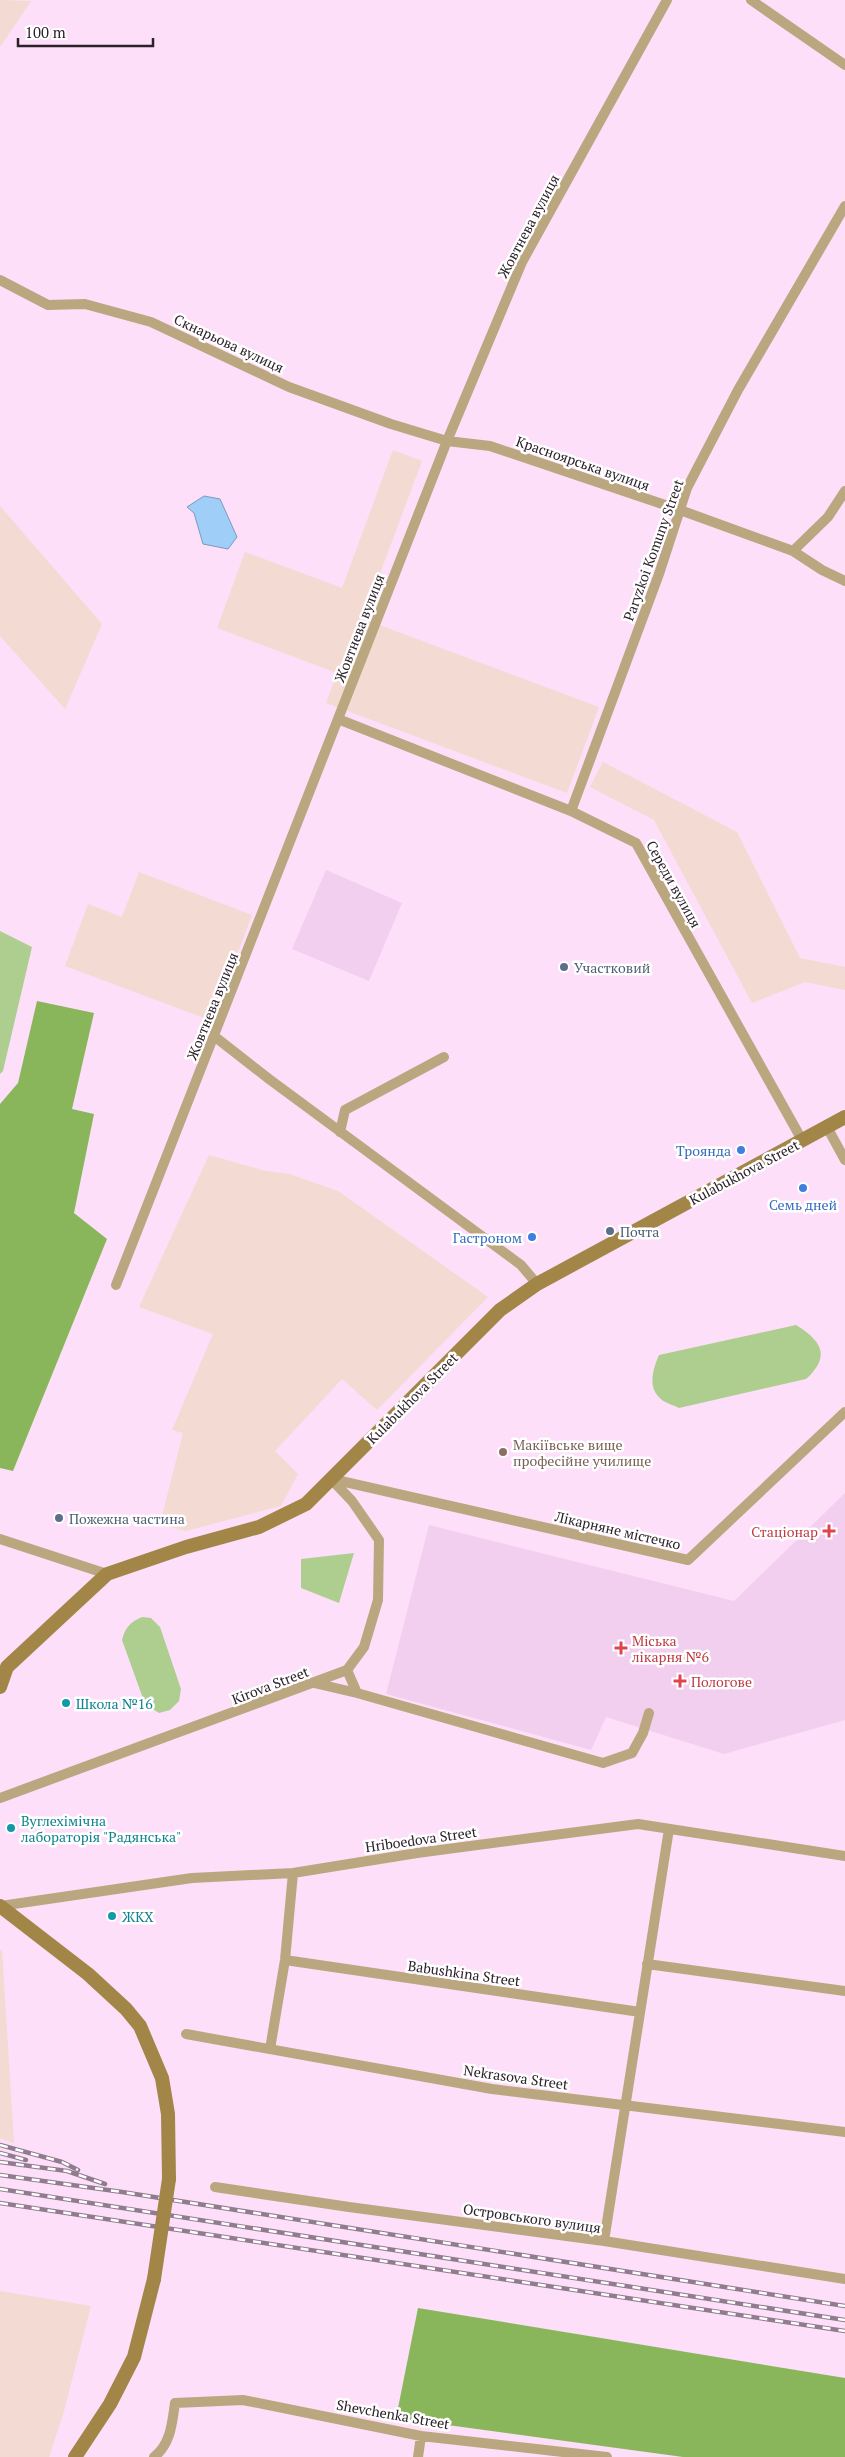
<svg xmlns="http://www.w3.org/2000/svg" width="845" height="2457" font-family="'PT Serif',serif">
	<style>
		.industrial { fill: #f3dad2 }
		.built { fill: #f2cfee }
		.green { fill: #aece8f }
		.forest { fill: #8ab65b }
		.water { fill: #9fcef8; stroke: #7c9aba }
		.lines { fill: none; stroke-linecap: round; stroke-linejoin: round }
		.street { stroke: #baa77f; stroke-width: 10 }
		.secondary { stroke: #a28648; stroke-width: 14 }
		.rail-casing { stroke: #907c8e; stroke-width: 4.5 }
		.rail { stroke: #fff; stroke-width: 2.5; stroke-dasharray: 8; stroke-linecap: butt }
		.secondary-bridge { stroke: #a28648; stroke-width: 14 }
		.service-dot { fill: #5c6f8a; stroke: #fff; stroke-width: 2 }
		.shop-dot { fill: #3f7fe0; stroke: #fff; stroke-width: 2 }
		.education-dot { fill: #8d6e63; stroke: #fff; stroke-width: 2 }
		.health-dot { fill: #e0444e; stroke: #fff; stroke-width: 2 }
		.culture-dot { fill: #0f9aa8; stroke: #fff; stroke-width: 2 }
		.labels { text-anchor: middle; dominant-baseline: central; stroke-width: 5; stroke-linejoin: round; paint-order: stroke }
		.street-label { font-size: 14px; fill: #2c212b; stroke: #fff }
		.service-label { font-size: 14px; fill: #4e5e75; stroke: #fff; text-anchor: start }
		.shop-label { font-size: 14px; fill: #366cbe; stroke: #fff; text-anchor: end }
		.education-label { font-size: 14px; fill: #785e54; stroke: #fff; text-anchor: start }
		.health-label { font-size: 14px; fill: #be3a42; stroke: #fff; text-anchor: start }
		.culture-label { font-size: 14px; fill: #0d838f; stroke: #fff; text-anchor: start }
	</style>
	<rect width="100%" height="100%" fill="#fddff9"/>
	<path class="industrial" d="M0,0L31,1L0,47Z
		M393,450L422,461L363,619L599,707L567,793L326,703L337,673L217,628L245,552L342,588Z
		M0,506L102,624L65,709L0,636Z
		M603,762L737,832L800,958L845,967V990L805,982L752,1003L654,820L590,787Z
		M139,872L252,915L212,1021L65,966L88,904L122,917Z
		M209,1155L266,1171L289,1174L338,1191L488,1297L377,1410L342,1379L275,1451L298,1474L281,1506L186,1531L160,1524L183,1433L172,1430L213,1334L139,1307Z
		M0,1950H2L14,2143L0,2138Z
		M0,2291L91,2306L64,2411L49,2457H0Z"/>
	<path class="built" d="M326,870L402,903L369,981L292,949Z
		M845,1493V1720L724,1754L606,1717L591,1750L386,1694L429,1525L734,1601Z"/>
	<path class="green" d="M0,931L32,947L3,1071L0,1074Z
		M796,1325C822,1341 831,1356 806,1379L679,1408C674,1405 665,1403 661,1399C647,1388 653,1369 659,1355Z
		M354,1553L339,1603L301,1588V1559Z
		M142,1617L151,1618L160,1627L181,1689L179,1701L170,1710L159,1713L145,1704L122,1640C125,1628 130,1622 142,1617Z"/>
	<path class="forest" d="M37,1001L94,1013L72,1109L94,1114L74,1213L107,1239L13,1471L0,1468V1104L18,1083Z
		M418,2308L845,2378V2457H683L396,2418Z"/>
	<path class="water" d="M204,496L220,499L237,537L228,549L203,544L194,513L187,507Z"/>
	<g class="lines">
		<path class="street" d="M751,0L845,65
			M0,280L48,305L85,304L151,322L289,387L391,424L447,441L490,446L680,510L793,551L822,570L845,581
			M793,551L828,517L845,491
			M338,719L571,811L636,843L802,1140
			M571,811L659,574L687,488L738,390L845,206
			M214,1036L269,1079L521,1265L537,1284
			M827,1127L845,1160
			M340,1132L345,1110L444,1057
			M116,1285L447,441L522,262L667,0
			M332,1479L688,1560L845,1412
			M0,1539L107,1574
			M347,1670L357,1693L603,1763L632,1753L643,1733L649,1713
			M314,1683L357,1693
			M0,1798L347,1670L364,1647L378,1600L379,1540L352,1501L331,1479
			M0,1906L192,1878L293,1873L417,1853L638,1824L845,1856
			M285,1960L640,2012
			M647,1964L845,1991
			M186,2034L492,2089L845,2132
			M270,2049L285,1960L293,1873
			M215,2187L349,2207L604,2241L845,2279
			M604,2241L669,1829
			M154,2457C171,2444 172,2423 175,2403L243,2400L421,2436L607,2457
			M418,2457L421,2436"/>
		<path class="secondary" d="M0,1687L7,1667L107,1574L186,1547L259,1527L306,1504L500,1310L537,1284L845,1117
			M0,1906L88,1974L126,2009L140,2026L162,2078L168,2114L169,2179
			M75,2457L110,2404L134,2357L154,2279"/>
		<g class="rail-casing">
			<path id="rail" d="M0,2145L62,2162L78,2170
				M0,2153L26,2160
				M0,2162L67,2171L105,2184
				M0,2175L122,2192L845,2306
				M0,2189L845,2320
				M0,2203L845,2331"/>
		</g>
		<use href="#rail" class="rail"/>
		<path class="secondary-bridge" d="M154,2279L169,2179"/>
	</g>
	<g class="service-dot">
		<circle cx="564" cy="967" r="5"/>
		<circle cx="610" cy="1231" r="5"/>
		<circle cx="59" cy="1518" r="5"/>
	</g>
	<g class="shop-dot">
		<circle cx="741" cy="1150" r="5"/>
		<circle cx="803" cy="1188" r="5"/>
		<circle cx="532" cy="1237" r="5"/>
	</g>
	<circle class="education-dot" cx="503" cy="1452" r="5"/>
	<g class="health-dot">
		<path d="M826.5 1523.5h5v5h5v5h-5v5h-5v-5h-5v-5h5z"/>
		<path d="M618.5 1640.5h5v5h5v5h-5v5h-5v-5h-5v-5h5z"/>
		<path d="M677.5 1673.5h5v5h5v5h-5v5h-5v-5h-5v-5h5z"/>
	</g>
	<g class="culture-dot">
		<circle cx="66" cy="1703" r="5"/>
		<circle cx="11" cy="1828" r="5"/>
		<circle cx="112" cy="1916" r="5"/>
	</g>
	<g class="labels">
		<g class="street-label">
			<text transform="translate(528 226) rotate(-62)">Жовтнева вулиця</text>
			<text transform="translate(229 343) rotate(25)">Скнарьова вулиця</text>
			<text transform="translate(583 463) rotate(19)">Красноярська вулиця</text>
			<text transform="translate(653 550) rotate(-70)">Paryzkoi Komuny Street</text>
			<text transform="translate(359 628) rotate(-69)">Жовтнева вулиця</text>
			<text transform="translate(674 884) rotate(61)">Середи вулиця</text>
			<text transform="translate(212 1006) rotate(-68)">Жовтнева вулиця</text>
			<text transform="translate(744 1172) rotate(-28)">Kulabukhova Street</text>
			<text transform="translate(412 1398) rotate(-45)">Kulabukhova Street</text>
			<text transform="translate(618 1530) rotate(13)">Лікарняне містечко</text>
			<text transform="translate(270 1685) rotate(-21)">Kirova Street</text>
			<text transform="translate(421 1839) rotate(-8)">Hriboedova Street</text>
			<text transform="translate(464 1973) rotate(8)">Babushkina Street</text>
			<text transform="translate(516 2077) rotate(8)">Nekrasova Street</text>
			<text transform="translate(532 2218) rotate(8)">Островського вулиця</text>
			<text transform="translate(393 2414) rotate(10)">Shevchenka Street</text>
		</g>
		<g class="service-label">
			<text x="574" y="967">Участковий</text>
			<text x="620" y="1231">Почта</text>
			<text x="69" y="1518">Пожежна частина</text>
		</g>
		<g class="shop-label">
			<text x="731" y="1150">Троянда</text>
			<text x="803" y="1204" text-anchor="middle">Семь дней</text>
			<text x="522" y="1237">Гастроном</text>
		</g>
		<g class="education-label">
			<text x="513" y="1444">Макіївське вище<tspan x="513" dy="16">професійне училище</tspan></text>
		</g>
		<g class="health-label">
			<text x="818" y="1531" text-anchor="end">Стаціонар</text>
			<text x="632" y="1640">Міська<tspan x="632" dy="16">лікарня №6</tspan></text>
			<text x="691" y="1681">Пологове</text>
		</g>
		<g class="culture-label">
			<text x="76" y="1703">Школа №16</text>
			<text x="21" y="1820">Вуглехімічна<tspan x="21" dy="16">лабораторія "Радянська"</tspan></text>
			<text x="122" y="1916">ЖКХ</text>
		</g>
	</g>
	<path d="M18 38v8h135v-8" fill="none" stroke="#2c212b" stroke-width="2.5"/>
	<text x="25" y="38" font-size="15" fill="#2c212b" stroke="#ffffff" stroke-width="4" paint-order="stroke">100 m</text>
</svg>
